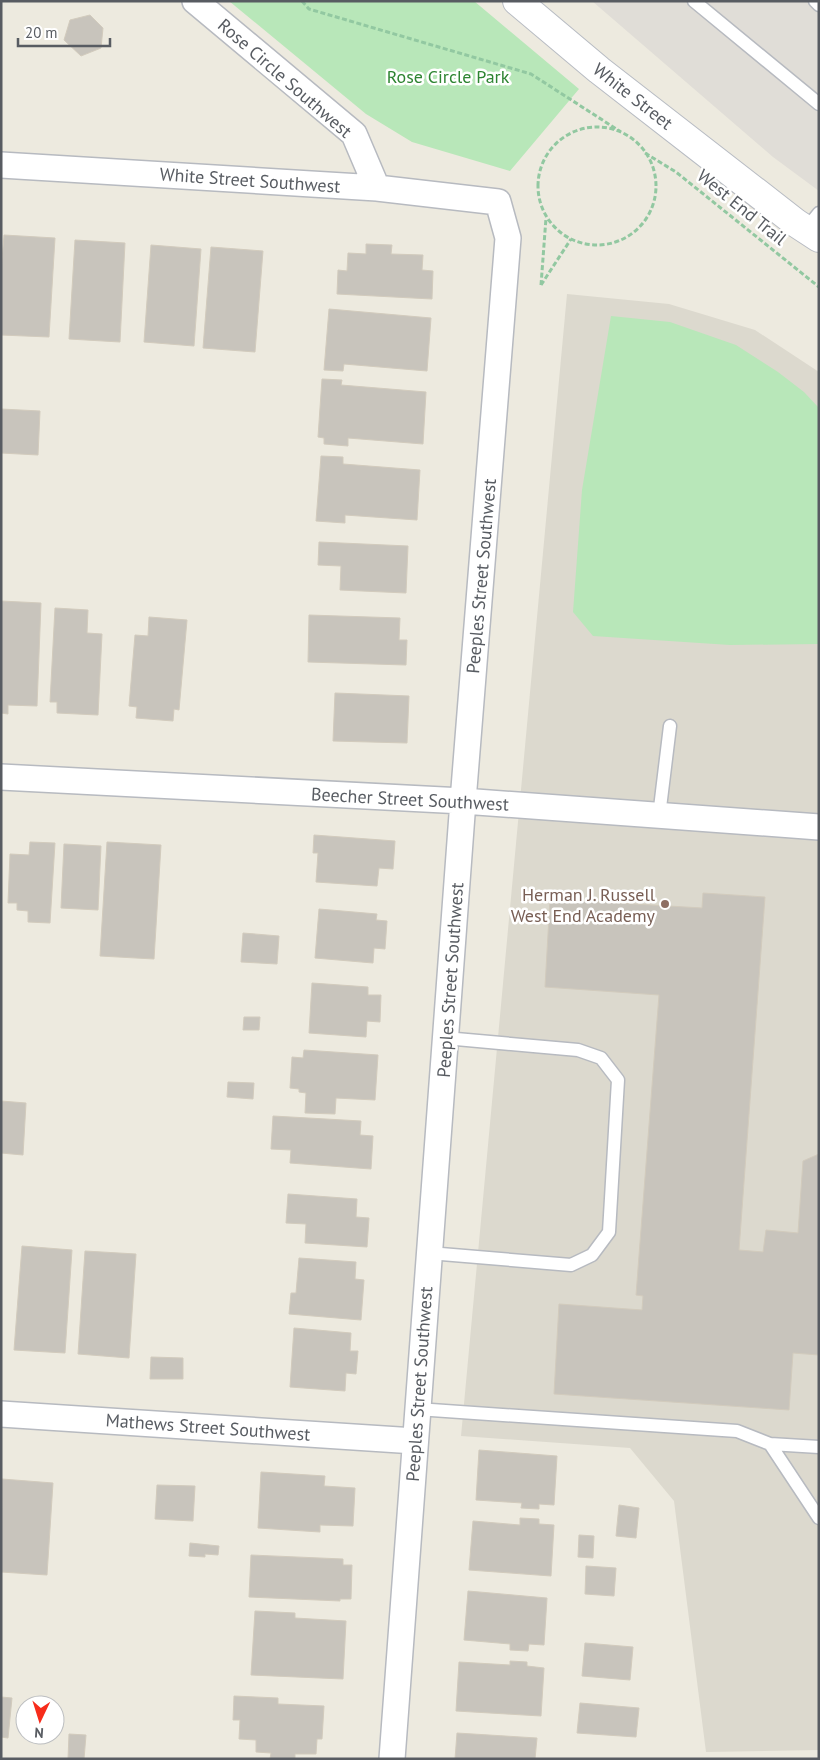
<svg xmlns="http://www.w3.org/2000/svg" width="820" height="1760" font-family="'PT Sans',sans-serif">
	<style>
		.industrial { fill: #e0ddd7 }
		.education { fill: #dcd9ce }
		.green { fill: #b8e7b9 }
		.building { fill: #c8c4bc; stroke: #d2cbbd }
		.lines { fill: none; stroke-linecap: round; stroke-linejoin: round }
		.lane-casing { stroke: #b7bac0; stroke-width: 15 }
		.street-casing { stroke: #b7bac0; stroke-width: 28 }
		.secondary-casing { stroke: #b8bcc3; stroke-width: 30 }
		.path { stroke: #92c8a1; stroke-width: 3; stroke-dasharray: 5 2.5; stroke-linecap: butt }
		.lane { stroke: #fff; stroke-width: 12 }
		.street { stroke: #fff; stroke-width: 25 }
		.secondary { stroke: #fff; stroke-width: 28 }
		.education-dot { fill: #8d6e63; stroke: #fff; stroke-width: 2 }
		.labels { text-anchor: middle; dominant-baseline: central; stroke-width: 5; stroke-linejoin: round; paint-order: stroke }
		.park-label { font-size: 18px; fill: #2d8431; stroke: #fff }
		.street-label { font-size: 18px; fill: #585c62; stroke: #fff }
		.education-label { font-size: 18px; fill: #785e54; stroke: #fff; text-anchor: end }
	</style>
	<rect width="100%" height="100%" fill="#edeadf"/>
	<path class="industrial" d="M592,1H819V191L773,157Z"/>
	<path class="education" d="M567,294L669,304L755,330L819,372V1750L706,1752L674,1501L630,1448L461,1436Z"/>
	<path class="green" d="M229,1H474L579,89L510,171L412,142L366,114Z
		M611,316L670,322L736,345L778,372L804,392L819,408V644L730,645L593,636L573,612L582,490Z"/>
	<path class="building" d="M90,15L103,28L101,48L81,56L64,40L70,20Z
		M4,235L55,238L49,337L1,335V272Z
		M75,240L125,243L120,342L69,339Z
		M366,244L392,245L391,254L423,255L422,270L433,271L432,299L337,294L338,270L347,271L348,253L366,254Z
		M151,245L201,249L194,346L144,342Z
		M211,247L263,251L255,352L203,348Z
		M329,309L431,318L427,371L344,364L343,371L324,370Z
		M322,379L342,380L341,385L426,392L423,444L348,438V446L324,444V438L318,437Z
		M1,409L40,411L38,455L1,453Z
		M321,456L343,457V464L420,470L417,520L345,515V523L316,521Z
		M319,542L408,546L406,593L340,590L341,566L318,565Z
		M1,601L41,603L37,706L8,705V714L1,713Z
		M55,608L88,610L87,633L102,634L98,715L57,713V702H50Z
		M309,615L400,618L399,640H407L406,665L308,662Z
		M149,617L187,620L179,710L174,709L173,721L136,718L137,707L129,706L135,635L148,636Z
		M335,693L409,696L407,743L333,741Z
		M314,835L395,841L393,869L379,868L377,886L316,882L318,853H313Z
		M30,842L55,843L50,923L28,922V911L17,910V903H8L10,854L29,855Z
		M107,842L161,845L154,959L100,956Z
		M64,844L101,846L98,910L61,908Z
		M703,893L765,897L739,1250L763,1252L766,1230L798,1233L803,1161L819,1154V1355L793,1353L789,1410L554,1394L559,1304L642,1310L643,1296L636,1295L659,995L545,987L550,899L702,908Z
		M319,909L377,914L376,920L387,921L385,949L374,948L373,963L315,958Z
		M243,933L279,936L277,964L241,962Z
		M312,983L368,987V995H381L380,1022L367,1021L366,1037L309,1033Z
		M244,1017H260L259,1030H243Z
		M304,1050L378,1055L375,1100L336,1098L335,1114L305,1113L306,1093L299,1092V1089L290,1088L292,1057L303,1058Z
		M228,1082L254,1083L253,1099L227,1097Z
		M1,1101L26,1103L23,1155L1,1153Z
		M273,1116L361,1121L360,1135L373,1136L371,1169L290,1163L291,1150L271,1149Z
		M288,1194L357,1199L356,1217L369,1218L367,1247L305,1243L306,1224L286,1223Z
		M22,1246L72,1250L65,1353L14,1350Z
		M85,1251L136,1254L129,1358L78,1354Z
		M299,1258L356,1262L355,1279L364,1280L361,1320L289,1314L291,1293H296Z
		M294,1328L351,1333L350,1351H358L356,1374L346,1373L345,1391L290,1387Z
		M151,1357L183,1358V1379H150Z
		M479,1450L557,1456L554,1505L539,1504V1509L521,1508L522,1503L476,1500Z
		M261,1472L325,1476L324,1486L355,1488L353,1526L320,1525V1532L258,1528Z
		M2,1479L53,1483L47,1575L1,1572Z
		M157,1485L195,1486L193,1521L155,1519Z
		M619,1505L639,1508L636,1538L616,1536Z
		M520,1518L539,1519V1524L554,1525L551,1576L469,1570L473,1521L520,1525Z
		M579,1535L594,1536L593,1558L578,1557Z
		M190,1543L219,1546L218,1555L205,1554V1557L189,1556Z
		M251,1555L343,1559V1565H352L351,1599H340V1601L249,1597Z
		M586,1566L616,1568L614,1596L585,1594Z
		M468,1591L547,1598L544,1645L529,1644L528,1651L510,1650V1644L464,1640Z
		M255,1611L295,1613V1618L346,1621L343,1679L251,1675Z
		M585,1643L633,1647L630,1680L582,1676Z
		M510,1661L527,1662V1666L544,1668L541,1716L456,1711L459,1662L510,1665Z
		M234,1696L278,1698V1704L324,1706L322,1739H317L316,1754H295V1759H270L271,1753L256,1752V1740L239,1739L240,1720H233Z
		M1,1697L12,1698L8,1738L1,1737Z
		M580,1703L639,1708L636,1737L577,1733Z
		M457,1733L537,1738L535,1759H455Z
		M69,1734L86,1735L84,1759H68Z"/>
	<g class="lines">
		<g class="lane-casing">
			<path id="lane" d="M694,1L819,104
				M815,1L819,5
				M806,229L819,213
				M659,816L670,726
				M429,1253L571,1265L592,1255L609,1232L618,1080L601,1058L578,1050L445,1038
				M417,1409L737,1431L770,1444L819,1447
				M770,1444L819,1518"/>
		</g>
		<g class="street-casing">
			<path id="street" d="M195,1L354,134L377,188
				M1,165L377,188L498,202L508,238L463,801L392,1759
				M1,777L463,801L819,827
				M1,1414L415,1441"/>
		</g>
		<g class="secondary-casing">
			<path id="secondary" d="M517,1L599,70L796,223L819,238"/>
		</g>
		<path class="path" d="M302,1L309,9L531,74L621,132
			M538 186a59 59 0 1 1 118 0a59 59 0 1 1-118 0Z
			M645,153L676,172L819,287
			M541,285L546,218
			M541,285L571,239"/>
		<use href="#lane" class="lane"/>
		<use href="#street" class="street"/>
		<use href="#secondary" class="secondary"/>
	</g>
	<circle class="education-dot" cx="665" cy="904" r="5"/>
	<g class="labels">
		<g class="park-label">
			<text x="448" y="76">Rose Circle Park</text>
		</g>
		<g class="street-label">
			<text transform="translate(285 78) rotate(41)">Rose Circle Southwest</text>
			<text transform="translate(633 96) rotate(38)">White Street</text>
			<text transform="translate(250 180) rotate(4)">White Street Southwest</text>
			<text transform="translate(742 207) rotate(39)">West End Trail</text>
			<text transform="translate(481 576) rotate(-85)">Peeples Street Southwest</text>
			<text transform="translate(410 799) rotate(3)">Beecher Street Southwest</text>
			<text transform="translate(450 980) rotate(-86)">Peeples Street Southwest</text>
			<text transform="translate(419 1384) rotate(-86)">Peeples Street Southwest</text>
			<text transform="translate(208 1427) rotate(4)">Mathews Street Southwest</text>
		</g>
		<g class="education-label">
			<text x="655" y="894">Herman J. Russell<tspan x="655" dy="21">West End Academy</tspan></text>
		</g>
	</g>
	<rect width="820" height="1760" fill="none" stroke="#585c62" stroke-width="5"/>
	<g transform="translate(40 1720) rotate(184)"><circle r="24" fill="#ffffff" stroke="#bcbec0"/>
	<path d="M0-4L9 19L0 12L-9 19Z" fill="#f72c1b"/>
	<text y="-8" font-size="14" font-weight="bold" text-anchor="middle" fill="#585c62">N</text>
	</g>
	<path d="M18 38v8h92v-8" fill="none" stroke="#585c62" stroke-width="2.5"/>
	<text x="25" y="38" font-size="15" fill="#585c62" stroke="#ffffff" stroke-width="4" paint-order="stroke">20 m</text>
</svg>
